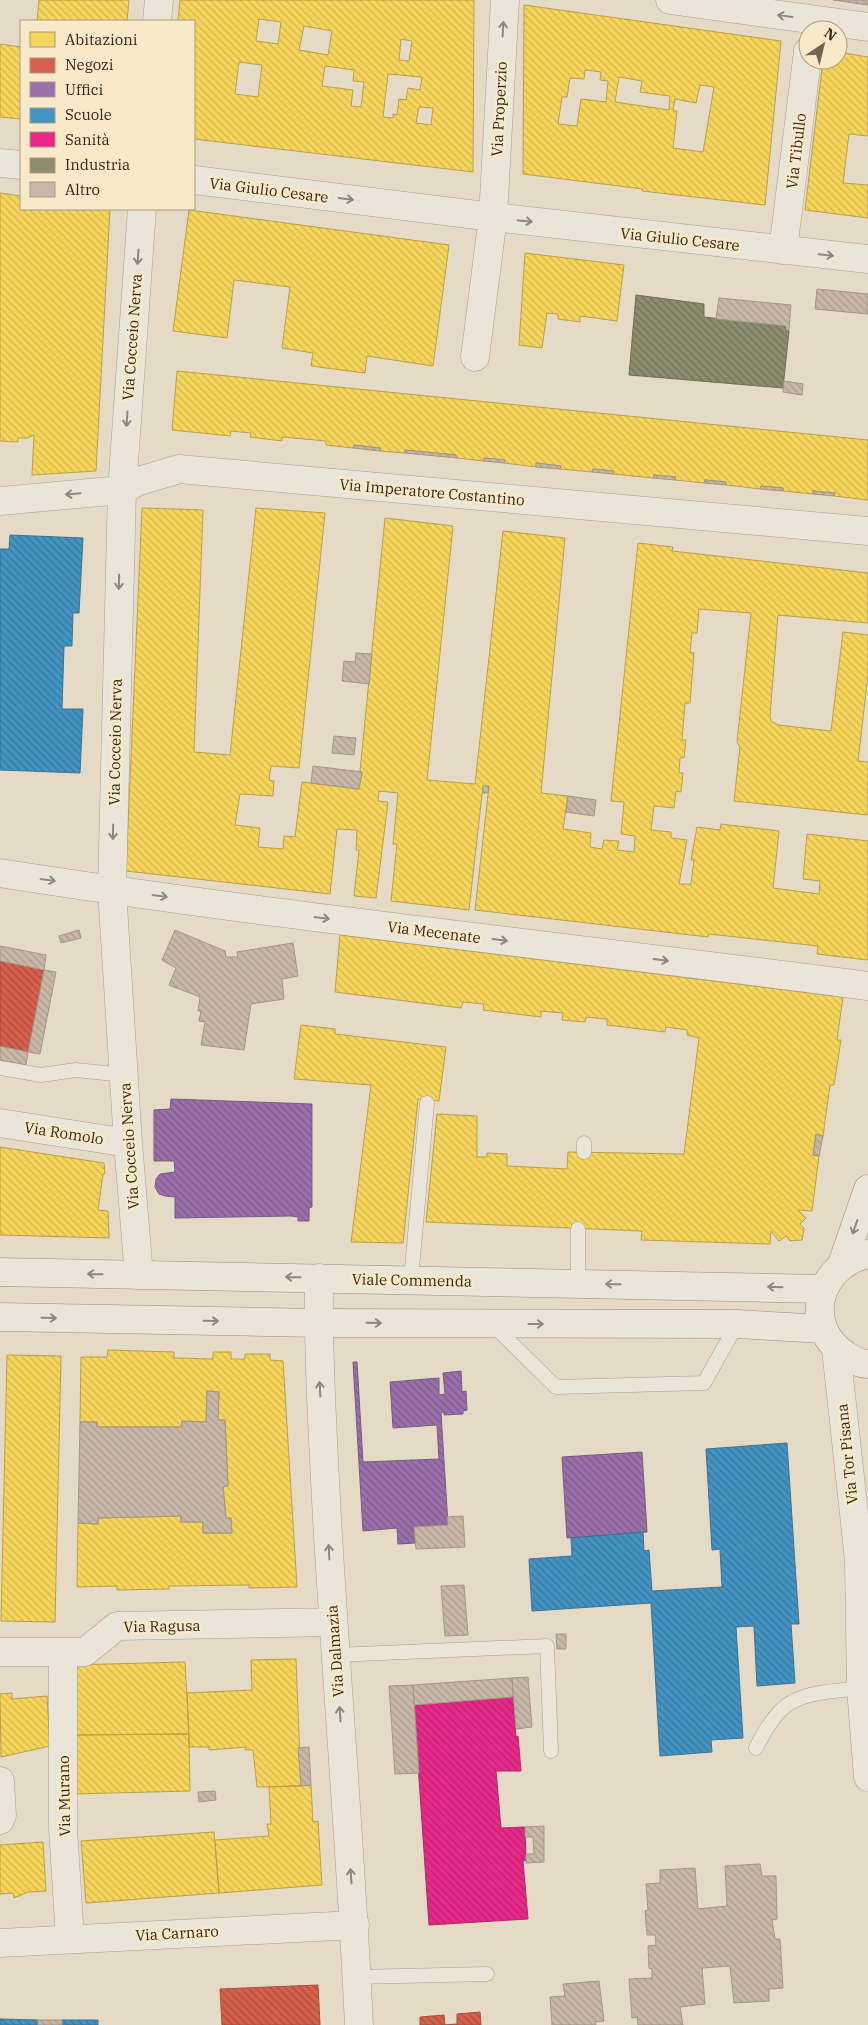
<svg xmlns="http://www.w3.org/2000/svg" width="868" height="2025" font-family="'IBM Plex Serif',serif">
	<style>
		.homes { fill: url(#homes-back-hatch); stroke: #bca048; fill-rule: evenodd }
		.shops { fill: url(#shops-back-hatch); stroke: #a64f3d }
		.offices { fill: url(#offices-back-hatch); stroke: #7b5a7f }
		.schools { fill: url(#schools-back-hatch); stroke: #3f7290 }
		.health { fill: url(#health-back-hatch); stroke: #b22868 }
		.industry { fill: url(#industry-back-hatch); stroke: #726d54 }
		.building { fill: url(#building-back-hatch); stroke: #a49586 }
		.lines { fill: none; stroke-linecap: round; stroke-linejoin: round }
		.lane-casing { stroke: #a89e90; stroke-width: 15 }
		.street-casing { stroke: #a89e90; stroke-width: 29 }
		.secondary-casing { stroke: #988e80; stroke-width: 29 }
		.lane { stroke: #ebe5d9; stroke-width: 14 }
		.street { stroke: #ebe5d9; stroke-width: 28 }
		.secondary { stroke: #ebe5d9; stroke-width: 28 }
		.oneway { stroke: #908679 }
		.labels { text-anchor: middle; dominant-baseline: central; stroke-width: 5; stroke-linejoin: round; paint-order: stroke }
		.street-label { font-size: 15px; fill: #362619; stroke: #f8e9c9 }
	</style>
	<defs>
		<pattern id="homes-back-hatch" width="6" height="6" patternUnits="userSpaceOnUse" patternTransform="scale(1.25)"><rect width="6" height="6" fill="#f6d55c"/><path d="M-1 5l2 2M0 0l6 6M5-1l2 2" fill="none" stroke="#d4b74f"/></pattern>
		<pattern id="shops-back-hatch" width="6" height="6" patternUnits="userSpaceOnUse" patternTransform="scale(1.25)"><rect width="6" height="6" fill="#d6604d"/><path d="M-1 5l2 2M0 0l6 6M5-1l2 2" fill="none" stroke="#ae4f3f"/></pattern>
		<pattern id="offices-back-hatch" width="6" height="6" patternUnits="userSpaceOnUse" patternTransform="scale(1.25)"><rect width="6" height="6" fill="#9970ab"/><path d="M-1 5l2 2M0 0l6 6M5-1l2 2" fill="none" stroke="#7e5c8a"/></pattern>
		<pattern id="schools-back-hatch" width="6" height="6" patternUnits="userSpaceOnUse" patternTransform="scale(1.25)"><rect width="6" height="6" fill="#4393c3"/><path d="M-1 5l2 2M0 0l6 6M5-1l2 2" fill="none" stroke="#39789e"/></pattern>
		<pattern id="health-back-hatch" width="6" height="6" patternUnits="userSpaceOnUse" patternTransform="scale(1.25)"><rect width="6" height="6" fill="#e7298a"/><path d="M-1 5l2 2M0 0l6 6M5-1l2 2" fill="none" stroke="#bc2370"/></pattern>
		<pattern id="industry-back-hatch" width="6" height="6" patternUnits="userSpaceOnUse" patternTransform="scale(1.25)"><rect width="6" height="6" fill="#8c8c6e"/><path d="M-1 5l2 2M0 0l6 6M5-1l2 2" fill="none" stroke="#73725a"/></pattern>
		<pattern id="building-back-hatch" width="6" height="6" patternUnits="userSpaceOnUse" patternTransform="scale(1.25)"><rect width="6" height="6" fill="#c8b7a7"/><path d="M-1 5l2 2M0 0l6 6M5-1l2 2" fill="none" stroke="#ac9d8f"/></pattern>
	</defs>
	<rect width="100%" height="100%" fill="#e4dac6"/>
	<path class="homes" d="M39,0H129L127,21H37Z
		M180,0H474L473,172L194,139V21H178ZM259,19L281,22L278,44L256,41ZM304,26L332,31L328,55L299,50ZM401,39L412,41L409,61L399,60ZM239,62L262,65L258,97L235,94ZM325,66L354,70L353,81L364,82L361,107L351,106L353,90L322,86ZM388,74L422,77L420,90L408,88L406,100L399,99L397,115L393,114V118L383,117ZM419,107L433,108L431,125L416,123Z
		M524,5L781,41L765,205L642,191L643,189L523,174ZM585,70L601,72L600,80L608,81L606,102L581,99L577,126L558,124L562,97H567L570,78L584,79ZM619,77L642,81L640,92L670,96L669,110L615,102ZM700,85L714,87L703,152L673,148L677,111H673L675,99L696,103Z
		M0,44L21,47V119L0,117Z
		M838,52L868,57V136L849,134L843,183L868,185V218L805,210L823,60H838Z
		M0,193L21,196V209H110L96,471L32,475L34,435L27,438H18V442L0,441Z
		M189,210L449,245L433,366L367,356L365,373L311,366L313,353L282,348L290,287L234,280L227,338L173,331Z
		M525,253L624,265L617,321L580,316V322L558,319V314L547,313L542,348L519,345Z
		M177,371L868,440V500L834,496L835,493L813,491V494L783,491V488L761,486L760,489L726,485V482L705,480L704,483L675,480L676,477L654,475L653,478L613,474V471L593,469L592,472L560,469L561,466L536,463V467L504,463L505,460L484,458V461L457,458L456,455L405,450V453L380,451V448L354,445L353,448L326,445V441L282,437V441L250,437L251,433L231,431L230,436L172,430Z
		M142,508L203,510L194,752L230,755L256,508L325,513L299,768L271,766L269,780L274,781L273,796L240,794L235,825L260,828L258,847L283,849L284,836L295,837L302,782L359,789L362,772L360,771L385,518L453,526L427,780L475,784L503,531L565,538L541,793L568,796L563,829L591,833L590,847L602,849L604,840L619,841L617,850L634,852L635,836L621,834L624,802L611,801L638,543L673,547L672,551L868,573V623L778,615L770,716L771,721L778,725L831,731L843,632L868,635V675L858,761L868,762V815L734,801L740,747L737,742L751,613L699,609L697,633H692L690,652L694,653L690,703H685L682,740H686L684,758H680L679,773H683L681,792L676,791L674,808L654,806L651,830L671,832V838L687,840L679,884H691L694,860H691L697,827L720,830L721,824L779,831L773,888L819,894L820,881L803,879L807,834L868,841V960L817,954L818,946L709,934L708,937L475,910L489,786H483L469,910L391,901L397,844H393L398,793L379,791L378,801L388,802L376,898L354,896L359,850H356L357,830L337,829L330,894L126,871Z
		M340,935L843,997L837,1040H841L834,1085H830L823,1136L816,1134L813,1155L819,1156L812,1211L798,1210L806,1218L800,1224L804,1228L802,1240L790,1241L786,1236L779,1241L771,1231L770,1244L641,1240L642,1231L426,1222L437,1114L477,1116V1157H487V1153L507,1154V1166L567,1169L568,1152L684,1154L699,1038L687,1035V1030L666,1027L665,1032L607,1025V1019L586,1017L585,1022L562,1020L563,1013L541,1011V1017L483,1010L484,1004L463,1002L461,1008L335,992Z
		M301,1025L335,1029V1034L446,1047L439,1101L418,1099L403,1243L351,1242L371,1085L294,1079Z
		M0,1147L104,1163L105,1174H103L98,1210L108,1211L109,1238L0,1235Z
		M108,1350L174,1352V1358L213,1359V1352H231V1359H245V1354H270V1360L283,1361L297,1587L249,1588V1585L169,1586V1589L117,1590V1586L77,1587L78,1523L98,1524V1518L181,1516V1522H203V1533H232L231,1518H226L223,1487L228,1486L225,1420H218L219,1392L207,1391L206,1422L182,1421V1427H97V1422H80L81,1357H107Z
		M7,1355L61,1356L55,1622L1,1621Z
		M296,1659L301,1786L257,1787L253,1750H245L246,1747L209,1750V1747H189L187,1693L252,1690L251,1660Z
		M185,1662L189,1734L72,1735L71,1665Z
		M12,1693V1699L47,1696L50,1746L1,1757L0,1694Z
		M189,1734L190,1791L73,1794L72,1735Z
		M311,1785L313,1822L318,1821L322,1885L219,1893L215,1840L269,1836L267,1824H271L269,1787Z
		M214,1832L219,1893L86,1903L81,1841Z
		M43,1842L46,1891L28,1892L14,1898L13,1893L0,1894V1845Z"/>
	<path class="shops" d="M0,961L44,970L28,1052L0,1046Z
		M318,1985L320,2025H222L220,1989Z
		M480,2012L481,2025H420V2017L444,2015L445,2025L457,2024V2014Z"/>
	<path class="offices" d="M171,1099L312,1104V1207L309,1208V1221H298V1217L291,1216L175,1218V1197L165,1196L159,1194L155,1187L156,1179L160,1174L175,1172L174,1161H154V1110L170,1109Z
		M353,1362H357L363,1462L439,1459L437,1425L393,1428L390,1382L439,1378V1395L445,1394L443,1373L461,1371L462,1392L466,1391L467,1410L463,1411V1414L444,1415V1412L441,1413L448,1525L414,1527L415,1543L398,1544L397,1528L363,1531Z
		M642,1452L647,1532L567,1538L562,1457Z"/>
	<path class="schools" d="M10,535L83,538L79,613H73L72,646H64L62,709H83L80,773L0,770V549H9Z
		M787,1443L799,1624H791L795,1683L757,1686L754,1626L736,1627L743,1738L711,1740L712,1752L660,1756L651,1603L532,1611L529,1559L572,1556L571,1538L643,1532L644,1551L649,1550L652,1591L722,1587L720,1549L712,1550L706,1449Z
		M0,2019L38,2020V2025H0Z
		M62,2020H98V2025H62Z"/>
	<path class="health" d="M513,1697L516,1737L518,1736L521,1771H496L501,1828L525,1827L526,1860L523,1861L528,1919L429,1925L414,1705Z"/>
	<path class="industry" d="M636,295L704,304V317L786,326V330L789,331L783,388L629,375Z"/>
	<path class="building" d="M833,0H868V5Z
		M817,289L868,294V314L815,309Z
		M719,298L791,305L789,330H786V326L716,319Z
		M784,381L803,384L802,395L783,392Z
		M354,445L380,448V451L353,448Z
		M405,450L456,455L457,458L405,453Z
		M484,458L505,460L504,463L484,461Z
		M536,463L561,466L560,469L536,467Z
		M593,469L613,471V474L592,472Z
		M654,475L676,477L675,480L653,478Z
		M705,480L726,482V485L704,483Z
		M761,486L783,488V491L760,489Z
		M813,491L835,493L834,496L813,494Z
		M356,653L372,654L369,684L342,681L344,661L355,662Z
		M334,736L356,738L354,755L332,753Z
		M313,766L362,772L359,789L311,783Z
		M483,786H489L488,793H483Z
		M568,796L596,800L594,816L566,812Z
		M79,930L81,938L61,943L59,936Z
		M175,930L225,951L226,957H238L237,952L293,943L298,976L282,979L284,999L251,1004L244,1050L201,1045L205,1022L199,1021L201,1011H198L200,997L169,985L176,968L162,960Z
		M0,946L46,955L44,970L0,961Z
		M44,970L56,972L40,1054L28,1052Z
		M0,1046L28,1052L26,1065L0,1060Z
		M816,1134L823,1136L819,1156L813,1155Z
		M207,1391L219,1392L218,1420H225L228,1486L223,1487L226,1518H231L232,1533H203V1522H181V1516L98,1518V1524L78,1523L80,1422H97V1427H182V1421L206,1422Z
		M463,1516L465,1547L416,1549L414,1527L448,1525L447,1517Z
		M464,1585L468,1635L445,1636L441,1586Z
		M556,1634H566V1649H557Z
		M528,1677L532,1727L516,1729L512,1678Z
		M512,1678L513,1697L414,1705L413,1685Z
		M413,1685L419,1773L395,1774L389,1686Z
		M309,1747L311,1785L301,1786L298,1748Z
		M215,1791L216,1800L199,1802L198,1792Z
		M544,1826V1862L526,1863V1854H534L533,1837H525V1827Z
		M760,1864L762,1876H776L777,1919L772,1920L775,1939H780L783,1988L769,1989V2001L734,2003L730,1966L702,1968L705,2004L680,2007L683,2025H638L637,2017L632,2018L629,1979L652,1978V1969L649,1968L648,1946L656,1945L655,1935H647L645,1911L648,1910L646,1884L660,1883V1870L695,1868L698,1909L727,1906L725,1866Z
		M599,1981L604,2021L595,2022L596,2025H552L550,1997L565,1996L563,1984Z
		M38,2020H62V2025H38Z"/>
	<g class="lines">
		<g class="lane-casing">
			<path id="lane" d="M0,1068L41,1075L76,1070L124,1075
				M584,1143V1152
				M411,1279L427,1103
				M578,1283V1229
				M493,1325L556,1387L704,1383L737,1324
				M335,1655L547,1646L551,1751
				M756,1748C763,1734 777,1709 792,1702C812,1691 839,1691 861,1688
				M357,1977L487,1974"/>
		</g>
		<g class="street-casing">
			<path id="street" d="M670,0L868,27
				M157,21L159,0
				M0,163L21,165
				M194,180L493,217L868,259
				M783,250L808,51
				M475,357L493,217L505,0
				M0,501L122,490L139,481L179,469L868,531
				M0,873C288,918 579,948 868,986
				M0,1123L128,1143
				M139,1275L128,1143L112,890L122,490L142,209
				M319,1278C318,1358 323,1439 327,1519C337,1688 351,1856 359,2025
				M836,1349L859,1560L861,1688L868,1777
				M0,1652H85L117,1626L333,1622
				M63,1653V1828L70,1939
				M0,1781L2,1815L0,1820
				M0,1943L355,1925"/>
		</g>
		<g class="secondary-casing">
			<path id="secondary" d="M868,1254C817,1265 801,1327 847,1356C854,1360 859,1364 868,1364
				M842,1264L868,1189
				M0,1272L824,1289
				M0,1317L318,1323L737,1324L823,1329"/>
		</g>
		<use href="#lane" class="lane"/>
		<use href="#street" class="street"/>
		<use href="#secondary" class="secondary"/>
	</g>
	<defs><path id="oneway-shaft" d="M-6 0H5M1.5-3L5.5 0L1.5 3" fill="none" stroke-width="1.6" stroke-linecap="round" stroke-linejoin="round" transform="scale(1.25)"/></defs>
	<g class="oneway">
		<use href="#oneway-shaft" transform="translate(785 16) rotate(-172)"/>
		<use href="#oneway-shaft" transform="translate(503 29) rotate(-87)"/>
		<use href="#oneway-shaft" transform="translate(346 199) rotate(7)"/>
		<use href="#oneway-shaft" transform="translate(525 221) rotate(6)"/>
		<use href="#oneway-shaft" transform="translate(826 255) rotate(6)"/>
		<use href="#oneway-shaft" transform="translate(138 257) rotate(94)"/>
		<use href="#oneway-shaft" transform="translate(127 419) rotate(94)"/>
		<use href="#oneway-shaft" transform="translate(73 494) rotate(175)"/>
		<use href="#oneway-shaft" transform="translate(119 582) rotate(91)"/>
		<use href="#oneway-shaft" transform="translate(113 832) rotate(91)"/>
		<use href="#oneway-shaft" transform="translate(48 880) rotate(8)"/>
		<use href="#oneway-shaft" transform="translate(160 896) rotate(8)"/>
		<use href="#oneway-shaft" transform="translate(322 918) rotate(8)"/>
		<use href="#oneway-shaft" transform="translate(500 940) rotate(7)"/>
		<use href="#oneway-shaft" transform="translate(661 960) rotate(7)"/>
		<use href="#oneway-shaft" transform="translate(855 1227) rotate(109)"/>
		<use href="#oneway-shaft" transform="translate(95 1274) rotate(-179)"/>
		<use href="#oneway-shaft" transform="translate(293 1277) rotate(-179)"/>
		<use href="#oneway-shaft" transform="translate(613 1284) rotate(-179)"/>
		<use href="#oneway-shaft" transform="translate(775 1287) rotate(-178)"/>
		<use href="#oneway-shaft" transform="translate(49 1318) rotate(1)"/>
		<use href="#oneway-shaft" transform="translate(211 1321) rotate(1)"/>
		<use href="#oneway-shaft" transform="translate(374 1323) rotate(1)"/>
		<use href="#oneway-shaft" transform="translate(536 1324)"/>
		<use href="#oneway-shaft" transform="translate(320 1389) rotate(-93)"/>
		<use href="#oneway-shaft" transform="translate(329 1552) rotate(-93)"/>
		<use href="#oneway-shaft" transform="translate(340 1714) rotate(-94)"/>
		<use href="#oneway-shaft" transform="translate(351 1876) rotate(-94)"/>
	</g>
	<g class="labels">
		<g class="street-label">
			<text transform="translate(499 109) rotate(-87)">Via Properzio</text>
			<text transform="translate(796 151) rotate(-83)">Via Tibullo</text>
			<text transform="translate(269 190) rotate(7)">Via Giulio Cesare</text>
			<text transform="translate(680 239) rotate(6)">Via Giulio Cesare</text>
			<text transform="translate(132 337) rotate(-86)">Via Cocceio Nerva</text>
			<text transform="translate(432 492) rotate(5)">Via Imperatore Costantino</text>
			<text transform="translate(115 742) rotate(-89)">Via Cocceio Nerva</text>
			<text transform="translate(434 932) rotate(7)">Via Mecenate</text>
			<text transform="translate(64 1133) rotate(9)">Via Romolo</text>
			<text transform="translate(129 1146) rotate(-94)">Via Cocceio Nerva</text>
			<text transform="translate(412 1280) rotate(1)">Viale Commenda</text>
			<text transform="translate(847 1454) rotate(-96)">Via Tor Pisana</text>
			<text transform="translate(162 1626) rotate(-1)">Via Ragusa</text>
			<text transform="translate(335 1651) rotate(-94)">Via Dalmazia</text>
			<text transform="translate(64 1796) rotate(-91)">Via Murano</text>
			<text transform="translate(177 1933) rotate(-3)">Via Carnaro</text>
		</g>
	</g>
	<rect x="20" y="20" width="175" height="190" fill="#f8e9c9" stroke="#aa9b83"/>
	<rect x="30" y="32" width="25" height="15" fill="#f6d55c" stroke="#aa9b83"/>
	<text x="65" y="45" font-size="15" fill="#362619">Abitazioni</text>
	<rect x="30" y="58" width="25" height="15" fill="#d6604d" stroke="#aa9b83"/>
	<text x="65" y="70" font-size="15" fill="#362619">Negozi</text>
	<rect x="30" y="82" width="25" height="15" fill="#9970ab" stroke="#aa9b83"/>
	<text x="65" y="95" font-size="15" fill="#362619">Uffici</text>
	<rect x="30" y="108" width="25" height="15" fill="#4393c3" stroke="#aa9b83"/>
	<text x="65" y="120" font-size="15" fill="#362619">Scuole</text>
	<rect x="30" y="132" width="25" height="15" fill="#e7298a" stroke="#aa9b83"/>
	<text x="65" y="145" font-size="15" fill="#362619">Sanità</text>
	<rect x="30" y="158" width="25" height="15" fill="#8c8c6e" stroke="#aa9b83"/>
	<text x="65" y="170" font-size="15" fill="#362619">Industria</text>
	<rect x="30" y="182" width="25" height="15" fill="#c8b7a7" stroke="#aa9b83"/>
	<text x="65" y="195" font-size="15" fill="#362619">Altro</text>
	<g transform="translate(823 45) rotate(35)"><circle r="24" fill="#f8e9c9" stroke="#aa9b83"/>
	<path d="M0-4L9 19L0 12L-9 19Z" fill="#736556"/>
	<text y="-8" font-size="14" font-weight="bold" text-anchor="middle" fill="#362619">N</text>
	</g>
</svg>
